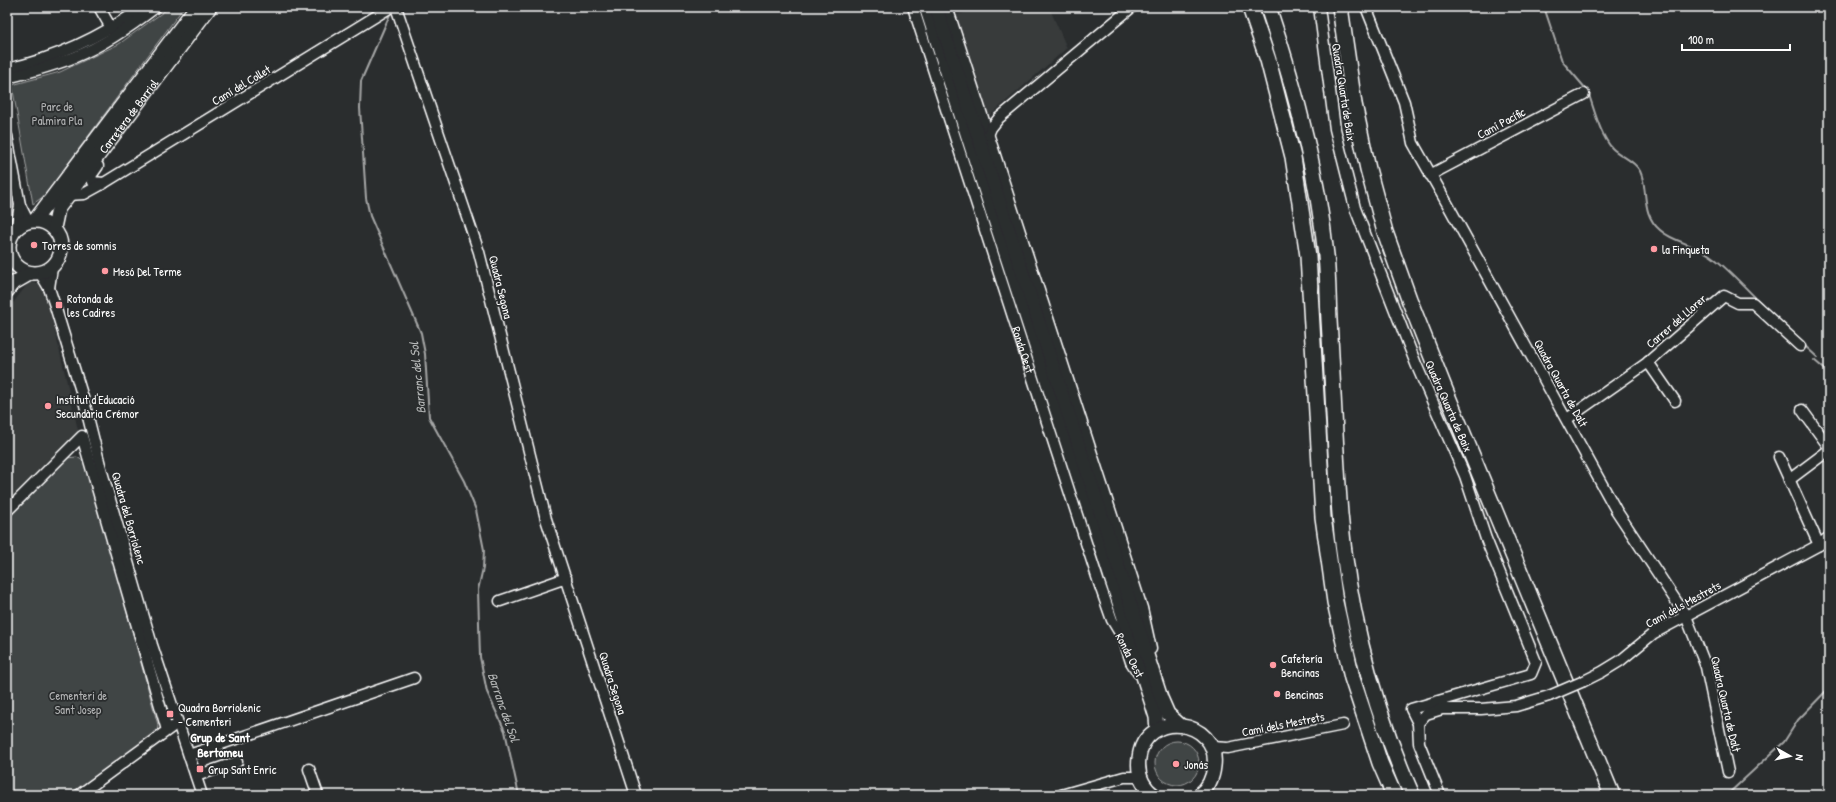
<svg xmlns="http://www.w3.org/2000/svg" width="1836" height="802" font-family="'Patrick Hand',sans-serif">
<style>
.built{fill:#373a3b}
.green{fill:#414445;stroke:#a0a2a2}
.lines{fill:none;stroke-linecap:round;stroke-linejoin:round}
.stream{stroke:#a6a7a7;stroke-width:2}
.minor-casing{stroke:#fff;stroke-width:13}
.major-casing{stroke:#fff;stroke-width:16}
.highway-casing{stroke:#fff;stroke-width:18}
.minor{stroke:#2a2d2e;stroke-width:10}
.major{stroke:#2a2d2e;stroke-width:13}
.highway{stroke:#2a2d2e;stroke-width:15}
.minor-bridge-casing{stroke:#fff;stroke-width:13;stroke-linecap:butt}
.minor-bridge{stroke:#2a2d2e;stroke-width:10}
.poi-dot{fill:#ff9aa2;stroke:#2a2d2e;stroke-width:1.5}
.labels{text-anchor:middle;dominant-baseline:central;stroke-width:3.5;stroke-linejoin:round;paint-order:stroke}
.street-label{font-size:12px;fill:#fff;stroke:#2a2d2e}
.park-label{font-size:12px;fill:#b3b4b5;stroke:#2a2d2e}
.poi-label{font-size:12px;fill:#fff;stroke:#2a2d2e;text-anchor:start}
.water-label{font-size:13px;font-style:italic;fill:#b4b6b6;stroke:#2a2d2e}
.neighbourhood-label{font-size:13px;font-weight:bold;fill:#fff;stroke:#2a2d2e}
</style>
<rect width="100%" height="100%" fill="#2a2d2e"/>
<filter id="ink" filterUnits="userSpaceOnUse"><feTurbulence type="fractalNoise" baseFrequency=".025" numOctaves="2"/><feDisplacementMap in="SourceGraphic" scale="8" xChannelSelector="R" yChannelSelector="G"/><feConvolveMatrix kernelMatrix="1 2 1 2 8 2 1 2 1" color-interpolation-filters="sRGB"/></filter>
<g filter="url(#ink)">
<g class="built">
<path d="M982,7H1049L1067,48L986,119L946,18Z"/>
<path d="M29,282L44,284L82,447L63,459L7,515V311Z"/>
</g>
<g class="green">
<path d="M170,7H184L44,196L33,204L12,85L60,72L119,44Z"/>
<path d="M77,457L86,463L158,725L157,732L72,795H7V517L66,458Z"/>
<circle cx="1177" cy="763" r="22"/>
</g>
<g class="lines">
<g class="stream">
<path d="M1544,7L1562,61L1586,89"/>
<path d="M391,12L361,81L360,108L366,198L370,216L421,333L425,354L429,417L464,481L476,510L484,550L483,568L478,590L480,657L487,692L505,731L519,795"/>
<path d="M1589,95C1595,112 1600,134 1612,148C1621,157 1634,160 1640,171C1649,190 1640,213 1660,230C1674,243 1696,244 1711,256C1728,268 1746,289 1762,304"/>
<path d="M1804,345L1817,357"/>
<path d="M1814,360L1829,373"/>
<path d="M1727,795L1784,742L1798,720L1829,688"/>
</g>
<g class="minor-casing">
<g id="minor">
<path d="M99,7L114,33"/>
<path d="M396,7L479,252L546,519L636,795"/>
<path id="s1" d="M913,7L1099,583L1112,620L1124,640L1131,662L1138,673"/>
<path d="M947,7L1142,608L1151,649"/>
<path d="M1319,7L1335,129L1355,208L1416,364L1465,476L1486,539L1536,662L1531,674L1411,709L1418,723"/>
<path d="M1366,7L1404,102L1413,143L1448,205L1616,510L1686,616L1706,667L1728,772"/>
<path d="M7,69C56,58 102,36 143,7"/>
<path d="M7,78C30,72 53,66 75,57C102,46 133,25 156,7"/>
<path d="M988,135L991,128L999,118L1132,7"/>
<path d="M7,136L20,205L28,221"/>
<path d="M98,166L91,176L93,182L104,183"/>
<path d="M1430,175L1584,94"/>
<path d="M68,195L84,194L104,183L391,7"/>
<path d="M16,228L20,205"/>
<path d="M40,273L49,288L55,306L84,401L100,465L152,645L202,795"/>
<path d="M49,288L52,268"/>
<path d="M1648,362L1675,401"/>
<path d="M1802,410L1829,447"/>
<path d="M1567,419L1647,363L1724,296L1738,303H1753L1800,346"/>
<path d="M1779,457L1819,545"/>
<path d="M1789,480L1829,450"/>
<path d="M7,511L82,436L167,730"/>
<path d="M500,601L566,578"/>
<path d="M1584,681L1602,672L1620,661L1654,633L1819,545L1829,537"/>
<path d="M1212,747L1228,748L1343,725"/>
<path d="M189,755L414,678"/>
<path d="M309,769L318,795"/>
<path d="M196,776L237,762"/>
<path d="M79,795L172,727"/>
<path d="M1061,795L1124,777H1140"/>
<path d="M1440,795L1419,743L1418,723L1426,714L1442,709H1481L1516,706L1549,696"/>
</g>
</g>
<g class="major-casing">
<g id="major">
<path d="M926,7L1151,701L1156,717L1157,730"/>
<path d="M936,7L1161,698L1168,714L1179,724"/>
<path d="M35,220L196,7"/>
<circle cx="35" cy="247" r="26"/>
<path id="s2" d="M54,228L58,209L210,7"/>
<path d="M7,291L12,284L31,273"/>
<path d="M1154,795C1142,786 1137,773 1139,758C1144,709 1220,718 1214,766C1213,777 1208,788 1199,795"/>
</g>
</g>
<g class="highway-casing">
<g id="highway">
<path d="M1250,7L1268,60L1293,157L1308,256L1323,517L1335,602L1352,678L1380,763L1394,795"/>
<path d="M1268,7C1295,87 1317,171 1326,255C1328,276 1328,298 1329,320C1333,384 1335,449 1340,514C1348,610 1373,707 1412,795"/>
<path d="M1340,7L1354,104L1368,169L1385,232L1409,299L1443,385L1612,795"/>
</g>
</g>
<use href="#minor" class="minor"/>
<use href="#major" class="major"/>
<use href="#highway" class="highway"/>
<g class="minor-bridge-casing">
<path id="minor-bridge" d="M1549,696L1584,681"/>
</g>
<use href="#minor-bridge" class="minor-bridge"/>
</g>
</g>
<g class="poi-dot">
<circle cx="34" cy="245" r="4"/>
<circle cx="1654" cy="249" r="4"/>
<circle cx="105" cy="271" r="4"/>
<rect x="55" y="301" width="8" height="8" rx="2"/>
<circle cx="48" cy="406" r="4"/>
<circle cx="1273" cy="665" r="4"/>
<circle cx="1277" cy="694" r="4"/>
<rect x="166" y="710" width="8" height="8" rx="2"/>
<circle cx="1176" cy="764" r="4"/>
<rect x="196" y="765" width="8" height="8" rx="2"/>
</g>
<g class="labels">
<g class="street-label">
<text transform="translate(241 85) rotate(-31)">Camí del Collet</text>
<text transform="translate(1344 92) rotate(81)">Quadra Quarta de Baix</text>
<text stroke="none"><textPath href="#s2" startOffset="136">Carretera de Borriol</textPath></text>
<text transform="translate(1501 123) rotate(-28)">Camí Pacífic</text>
<text transform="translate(501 287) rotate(76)">Quadra Segona</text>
<text transform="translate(1676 321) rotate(-41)">Carrer del Llorer</text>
<text stroke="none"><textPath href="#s1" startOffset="360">Ronda Oest</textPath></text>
<text transform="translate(1561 383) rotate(61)">Quadra Quarta de Dalt</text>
<text transform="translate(1449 406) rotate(66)">Quadra Quarta de Baix</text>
<text transform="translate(129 518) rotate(74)">Quadra del Borriolenc</text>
<text transform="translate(1683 604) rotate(-29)">Camí dels Mestrets</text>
<text transform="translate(1130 655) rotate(63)">Ronda Oest</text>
<text transform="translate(613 683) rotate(72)">Quadra Segona</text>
<text transform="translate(1726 704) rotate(77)">Quadra Quarta de Dalt</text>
<text transform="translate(1283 724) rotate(-11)">Camí dels Mestrets</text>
</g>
<g class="park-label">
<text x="57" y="106">Parc de<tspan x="57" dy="14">Palmira Pla</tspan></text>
<text x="78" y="695">Cementeri de<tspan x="78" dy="14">Sant Josep</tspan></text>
</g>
<g class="poi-label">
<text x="42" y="245">Torres de somnis</text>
<text x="1662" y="249">la Finqueta</text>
<text x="113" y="271">Mesó Del Terme</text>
<text x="67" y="298">Rotonda de<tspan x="67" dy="14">les Cadires</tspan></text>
<text x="56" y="399">Institut d'Educació<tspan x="56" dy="14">Secundària Crémor</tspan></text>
<text x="1281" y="658">Cafetería<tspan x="1281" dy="14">Bencinas</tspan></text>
<text x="1285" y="694">Bencinas</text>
<text x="178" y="707">Quadra Borriolenic<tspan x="178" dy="14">- Cementeri</tspan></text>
<text x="1184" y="764">Jonás</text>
<text x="208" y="769">Grup Sant Enric</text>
</g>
<g class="water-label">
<text transform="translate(417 378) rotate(-96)">Barranc del Sol</text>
<text transform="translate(504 707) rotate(71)">Barranc del Sol</text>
</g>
<g class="neighbourhood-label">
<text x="220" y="737">Grup de Sant<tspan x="220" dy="15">Bertomeu</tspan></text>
</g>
</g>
<rect width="1836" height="802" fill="none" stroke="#2a2d2e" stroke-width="24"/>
<rect x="12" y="12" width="1812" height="778" fill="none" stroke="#fff" stroke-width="1.5" filter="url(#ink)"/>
<g transform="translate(1790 756) rotate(98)" stroke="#2a2d2e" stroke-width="3" paint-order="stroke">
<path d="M0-3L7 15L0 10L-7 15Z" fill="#ffffff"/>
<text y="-6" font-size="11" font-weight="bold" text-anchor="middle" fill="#ffffff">N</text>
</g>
<path d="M1682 44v6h108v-6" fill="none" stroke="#ffffff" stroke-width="2"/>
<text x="1688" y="44" font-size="12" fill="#ffffff" stroke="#2a2d2e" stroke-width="3" paint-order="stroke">100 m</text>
</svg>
